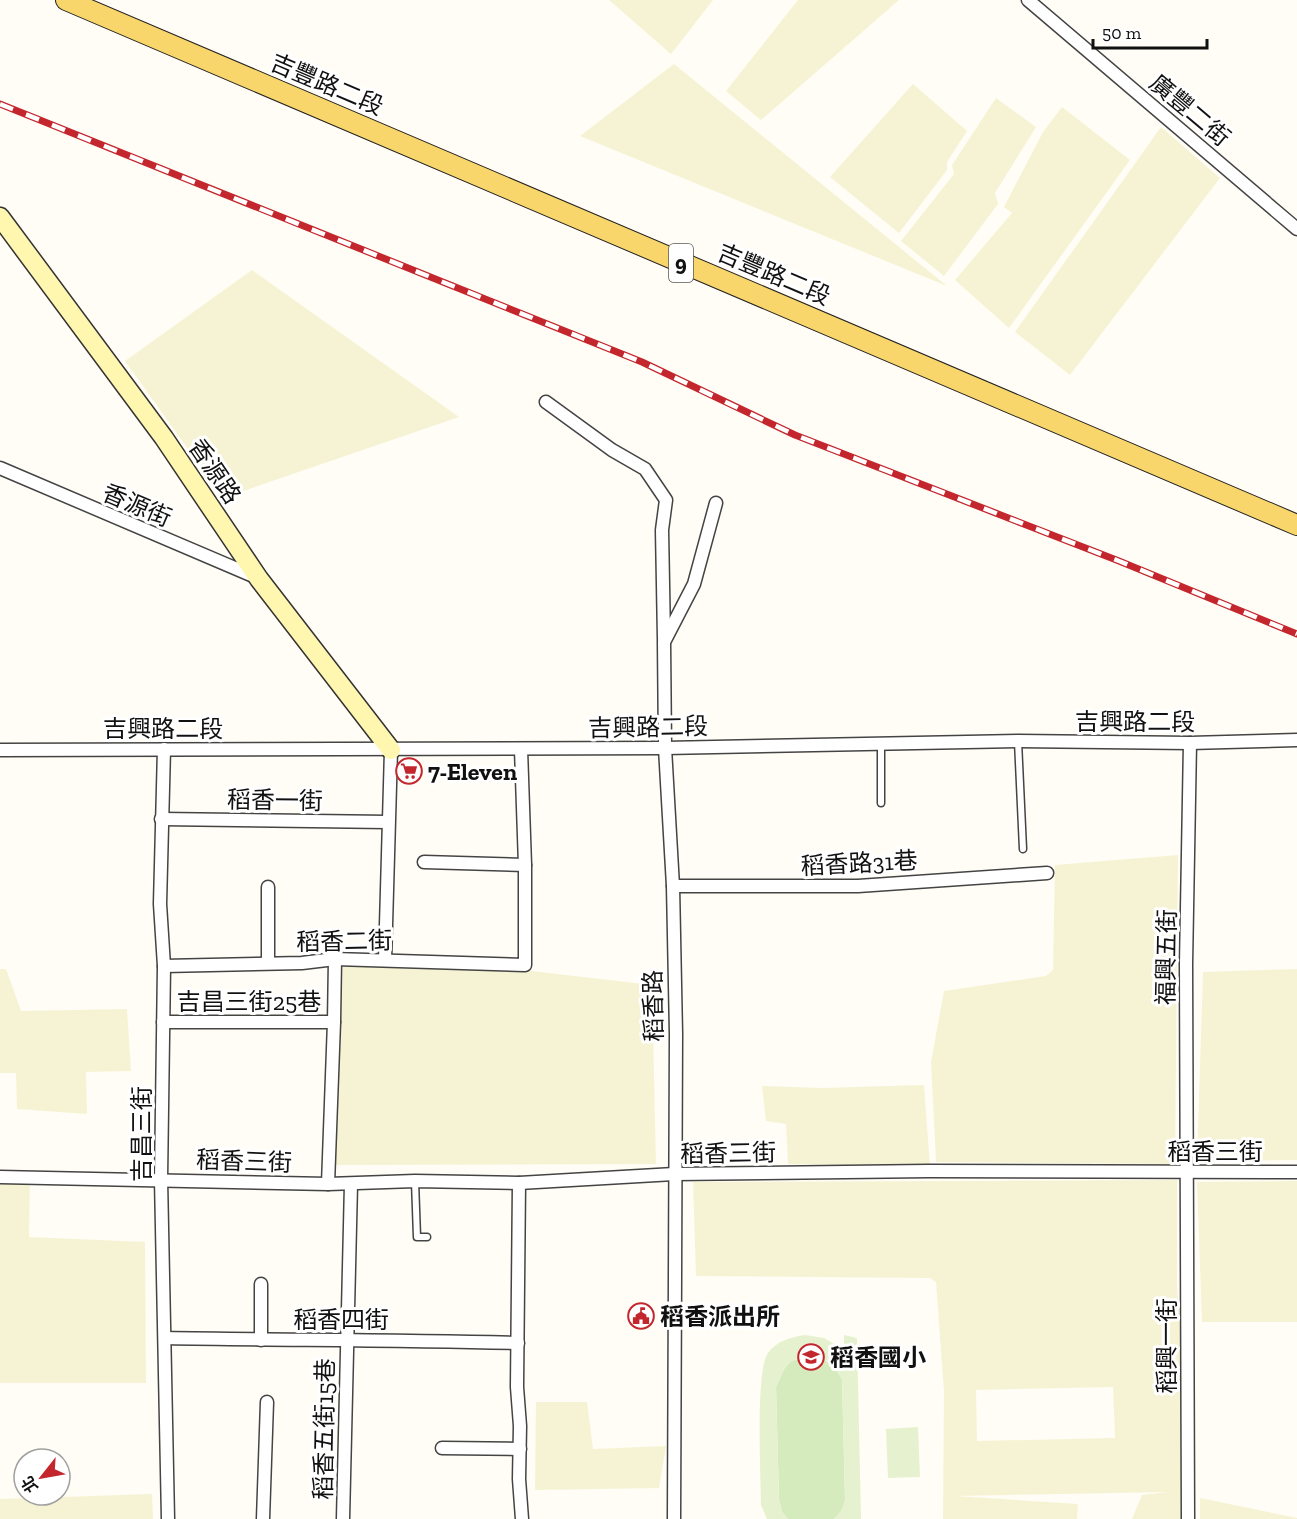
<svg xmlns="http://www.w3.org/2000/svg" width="1297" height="1519" font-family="'Zilla Slab','Noto Sans TC',serif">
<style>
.farmland{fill:#f6f3d4;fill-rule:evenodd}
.green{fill:#d5ebbd}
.pitch{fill:#e6f2cf}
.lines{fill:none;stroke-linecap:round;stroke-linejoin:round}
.lane-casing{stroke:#444;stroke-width:9}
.street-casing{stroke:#444;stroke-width:15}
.secondary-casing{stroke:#333;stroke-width:21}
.primary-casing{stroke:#222;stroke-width:22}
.lane{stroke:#fff;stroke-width:6}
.street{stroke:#fff;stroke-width:12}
.secondary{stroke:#fff6b0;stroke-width:18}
.primary{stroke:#f9d66b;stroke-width:20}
.rail-casing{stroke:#c4262e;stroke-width:7}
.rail{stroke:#fff;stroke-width:4.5;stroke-dasharray:14;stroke-linecap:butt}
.labels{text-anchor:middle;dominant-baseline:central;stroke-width:6;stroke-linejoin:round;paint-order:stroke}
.shield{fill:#fff;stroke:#585858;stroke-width:1.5}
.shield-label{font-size:22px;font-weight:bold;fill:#111}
.street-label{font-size:24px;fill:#111;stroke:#fff}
.poi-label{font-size:24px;font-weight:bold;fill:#111;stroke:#fff;text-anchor:start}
</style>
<rect width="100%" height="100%" fill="#fffdf5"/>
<g class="farmland">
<path d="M609,0H713L671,54Z"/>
<path d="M798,0H899L761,120L726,91Z"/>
<path d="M674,64L947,286L580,136Z"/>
<path d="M913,84L967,131L947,162V170L899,233L830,177Z"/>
<path d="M996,98L1036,127L995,193L998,204L944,276L901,241L954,174L952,165Z"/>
<path d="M1062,107L1130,160L1009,328L955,280L1012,213L1004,207L1043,132Z"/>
<path d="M1161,127L1220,178L1070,375L1015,332Z"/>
<path d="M252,270L459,417L223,498L125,361Z"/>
<path d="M1178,855L1175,1164L936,1162L931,1062L944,991L1046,976L1053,970L1055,865Z"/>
<path d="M335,966L506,968L652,985L656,1164L331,1165Z"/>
<path d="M0,969H6L21,1011L127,1009L131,1071L86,1072L87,1114L17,1109L16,1073H0Z"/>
<path d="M1297,969V1160L1197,1161L1203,972Z"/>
<path d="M924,1085L930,1167L788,1164L786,1124L766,1121L762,1086L823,1088Z"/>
<path d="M30,1176L29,1237L145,1242L146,1383H0V1177Z"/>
<path d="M1177,1180V1285L1184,1385L1185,1519H1132L1142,1495L1168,1492L955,1496L1078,1504L1077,1519H943L944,1391L936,1282L930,1278L696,1276L693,1182ZM1113,1387L1115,1438L977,1441L976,1390Z"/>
<path d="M1297,1181V1322H1202L1197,1182Z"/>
<path d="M536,1402H587L593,1449L666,1446L659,1488L535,1490Z"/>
<path d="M152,1494L153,1519H0V1499Z"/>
<path d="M1200,1498L1297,1518V1519H1200Z"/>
</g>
<path class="green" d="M811,1356C827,1358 834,1365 842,1379L845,1500L842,1510L834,1519H788L782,1512L779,1499L776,1387L784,1369L791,1361Z"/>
<g class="pitch">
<path d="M805,1335L824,1338L844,1350V1335L857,1338L861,1519H834L842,1510L845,1500L842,1379L834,1365L821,1357L811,1356L791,1361L784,1369L776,1387L779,1499L782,1512L788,1519H767L761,1505C761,1477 755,1371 768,1353C776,1341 792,1337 805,1335Z"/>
<path d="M918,1427L920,1477L888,1478L886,1429Z"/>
</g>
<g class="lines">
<g class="lane-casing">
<g id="lane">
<path d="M1018,741L1023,849"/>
<path d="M881,744V803"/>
<path d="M415,1181L417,1237H427"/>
</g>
</g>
<g class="street-casing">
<g id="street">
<path d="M1028,0L1297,229"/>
<path d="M546,402L612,450L645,469L666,500L662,530L664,639"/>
<path d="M0,468L258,578"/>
<path d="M164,749L160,904L164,966L161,1179L168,1519"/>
<path d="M0,750L665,748L1018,741L1190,743L1297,740"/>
<path d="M161,819L388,822"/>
<path d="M424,862L525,865"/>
<path d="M673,886H858L1047,873"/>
<path d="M385,960L391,750"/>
<path d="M268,963V887"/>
<path d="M164,966L302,963L335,959L525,965V865L521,749"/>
<path d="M163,1022H334"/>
<path d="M0,1177L328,1184L415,1181L519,1183L674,1174L929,1171L1297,1172"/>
<path d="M519,1183L517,1387L520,1426L519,1479L522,1519"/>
<path d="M328,1184L334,1022L335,959"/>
<path d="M165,1338C282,1340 400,1340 518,1343"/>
<path d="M261,1340V1284"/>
<path d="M442,1448L520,1449"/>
<path d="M263,1519L267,1402"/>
<path d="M343,1519L351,1184"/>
<path d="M674,1519L676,1034L673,886L665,748L664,642L694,584L716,503"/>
<path d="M1188,1519L1186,964L1190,743"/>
</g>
</g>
<g class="secondary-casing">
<path id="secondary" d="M0,217L164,438L259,579L391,750"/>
</g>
<g class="primary-casing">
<path id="primary" d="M66,0L1297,525"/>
</g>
<use href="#lane" class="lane"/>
<use href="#street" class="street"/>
<use href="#secondary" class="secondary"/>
<use href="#primary" class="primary"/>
<g class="rail-casing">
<path id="rail" d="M0,104L642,362L795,435L1119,561L1297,634"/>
</g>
<use href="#rail" class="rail"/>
</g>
<defs>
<g id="supermarket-ring" transform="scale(1.35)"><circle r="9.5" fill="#fff" stroke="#c4262e" stroke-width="1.5"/><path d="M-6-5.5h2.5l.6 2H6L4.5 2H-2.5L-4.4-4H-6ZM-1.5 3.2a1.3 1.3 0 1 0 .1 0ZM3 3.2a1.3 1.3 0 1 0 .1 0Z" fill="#c4262e"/></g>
<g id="civic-ring" transform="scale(1.35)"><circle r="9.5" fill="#fff" stroke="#c4262e" stroke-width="1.5"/><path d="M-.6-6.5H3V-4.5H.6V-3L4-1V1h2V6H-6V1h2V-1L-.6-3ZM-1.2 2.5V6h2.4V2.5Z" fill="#c4262e"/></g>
<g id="school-ring" transform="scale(1.35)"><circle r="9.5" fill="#fff" stroke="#c4262e" stroke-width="1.5"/><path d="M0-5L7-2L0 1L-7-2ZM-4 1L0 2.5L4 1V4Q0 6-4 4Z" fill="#c4262e"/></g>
</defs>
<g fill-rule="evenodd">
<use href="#supermarket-ring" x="409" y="771"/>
<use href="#civic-ring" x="641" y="1316"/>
<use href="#school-ring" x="811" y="1357"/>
</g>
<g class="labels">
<rect class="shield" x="669" y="244" width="24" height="38" rx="4.5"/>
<g class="shield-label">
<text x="681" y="263">9</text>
</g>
<g class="street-label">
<text transform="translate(327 84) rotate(23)">吉豐路二段</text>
<text transform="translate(1190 110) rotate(40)">廣豐二街</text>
<text transform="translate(774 274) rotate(23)">吉豐路二段</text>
<text transform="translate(215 471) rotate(56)">香源路</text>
<text transform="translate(137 505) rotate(23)">香源街</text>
<text x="1135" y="721">吉興路二段</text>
<text transform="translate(648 727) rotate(-1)">吉興路二段</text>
<text x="163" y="728">吉興路二段</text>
<text transform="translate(275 800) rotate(1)">稻香一街</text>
<text transform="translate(859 863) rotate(-3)">稻香路31巷</text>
<text transform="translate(344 941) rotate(-1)">稻香二街</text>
<text transform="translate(1166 957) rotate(-89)">福興五街</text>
<text x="249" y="1001">吉昌三街25巷</text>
<text transform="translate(653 1006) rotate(-91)">稻香路</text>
<text transform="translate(141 1134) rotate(-90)">吉昌三街</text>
<text x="1215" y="1151">稻香三街</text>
<text transform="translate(728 1153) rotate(-1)">稻香三街</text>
<text transform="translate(244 1161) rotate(2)">稻香三街</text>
<text x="341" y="1319">稻香四街</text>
<text transform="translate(1166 1346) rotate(-90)">稻興一街</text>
<text transform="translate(324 1429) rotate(-89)">稻香五街15巷</text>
</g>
<g class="poi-label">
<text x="428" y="771">7-Eleven</text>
<text x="660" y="1316">稻香派出所</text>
<text x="830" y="1357">稻香國小</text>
</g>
</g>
<g transform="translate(42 1477) rotate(239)"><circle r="28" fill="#ffffff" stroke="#a0a0a0" stroke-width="1.5"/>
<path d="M0-4.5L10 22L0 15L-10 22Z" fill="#c4262e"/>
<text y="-9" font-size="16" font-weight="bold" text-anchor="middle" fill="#111111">北</text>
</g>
<path d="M1093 39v9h114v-9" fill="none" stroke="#111111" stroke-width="3"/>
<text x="1102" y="39" font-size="18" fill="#111111" stroke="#ffffff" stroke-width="4.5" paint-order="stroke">50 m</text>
</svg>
